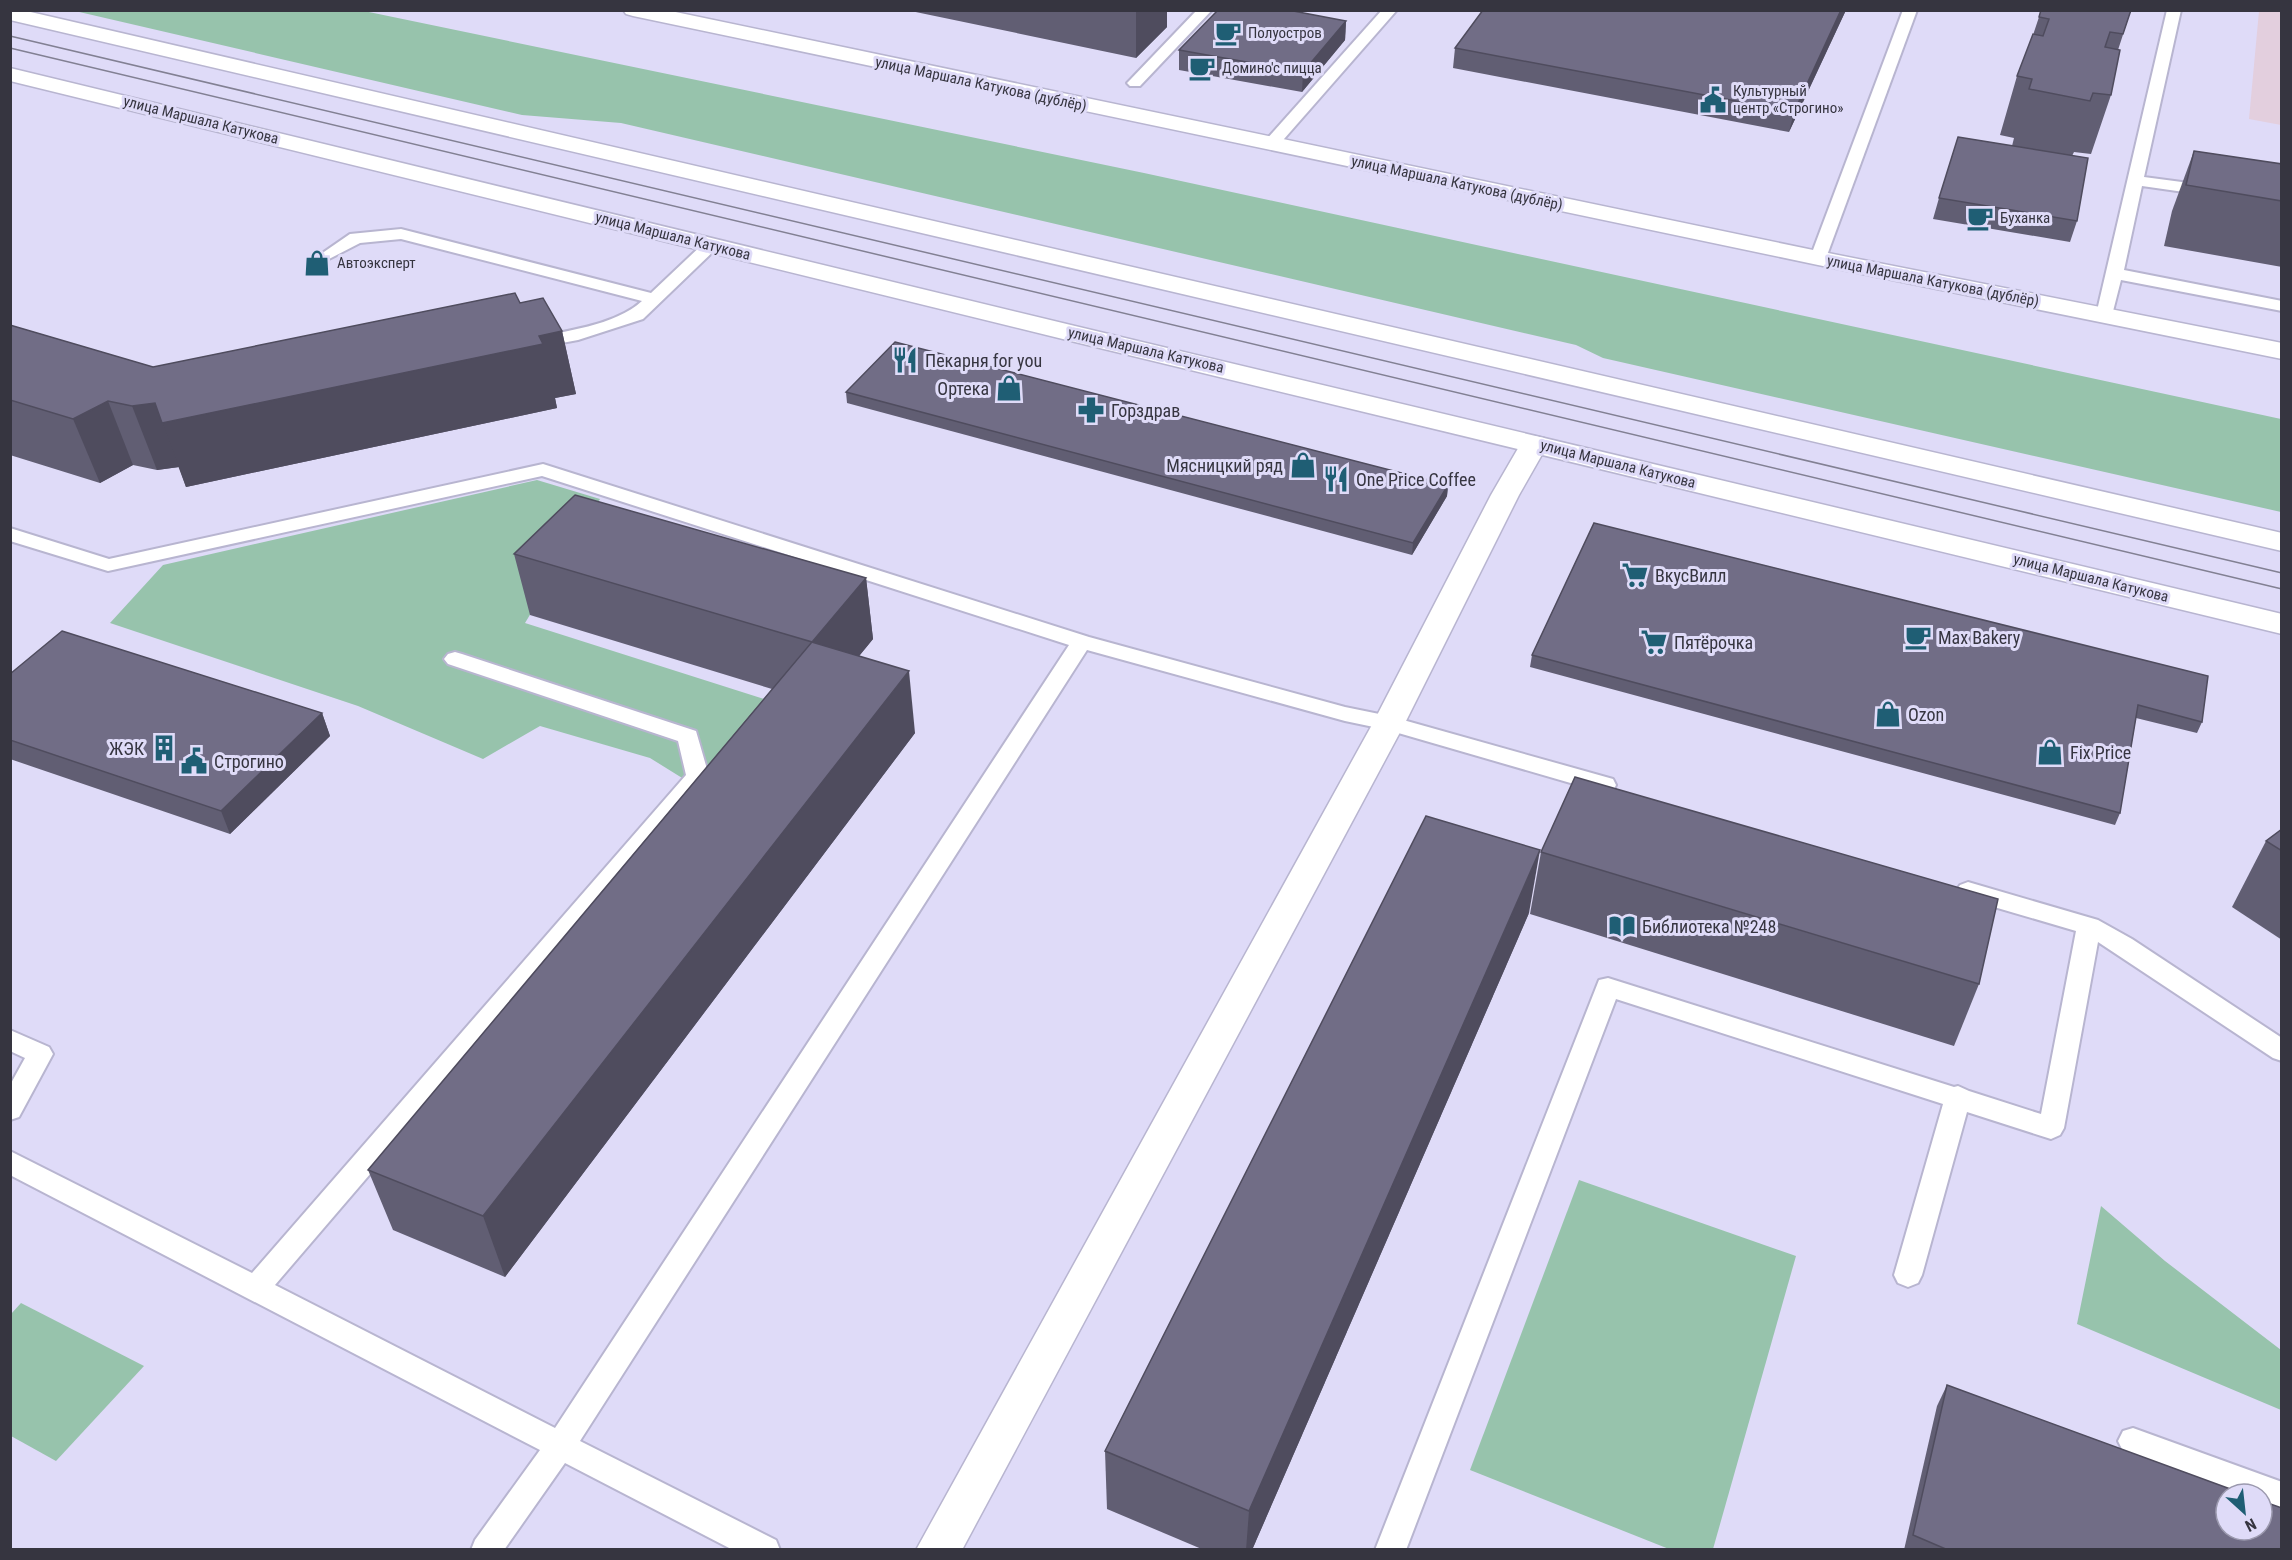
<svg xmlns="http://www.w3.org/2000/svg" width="2292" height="1560" font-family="'Roboto Condensed',sans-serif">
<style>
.education{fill:#e3cfde}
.green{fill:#97c3ac}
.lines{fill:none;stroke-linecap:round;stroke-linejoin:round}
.lane-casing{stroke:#b8b5d0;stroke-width:4}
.street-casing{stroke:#b8b5d0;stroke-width:3}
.secondary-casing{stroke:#b8b5d0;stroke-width:3}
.lane{fill:#fff;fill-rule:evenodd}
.street{fill:#fff;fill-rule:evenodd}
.secondary{fill:#fff;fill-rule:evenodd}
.tram{stroke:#828093;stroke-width:1.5}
.wall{fill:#615e73}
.shaded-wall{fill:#4f4c5e}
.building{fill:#716d86;stroke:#4f4c5e;stroke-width:1.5}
.labels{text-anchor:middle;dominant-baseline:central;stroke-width:6;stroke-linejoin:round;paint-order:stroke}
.far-poi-label{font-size:15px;fill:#363540;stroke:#dfdbf8;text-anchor:start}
.far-street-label{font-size:15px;fill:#363540;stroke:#dfdbf8}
.poi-label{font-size:18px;fill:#363540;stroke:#dfdbf8;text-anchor:start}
</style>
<rect width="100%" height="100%" fill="#dfdbf8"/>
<path class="education" d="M2259,11H2281V125L2249,119Z"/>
<g class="green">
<path d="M75,11H364L1144,173L2281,419V512L1603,358L1576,345L621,123L522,115Z"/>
<path d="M537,480L600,499L525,623L799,710L724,804L650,758L540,726L483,759L358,706L110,623L163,565Z"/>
<path d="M1579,1180L1796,1256L1713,1549H1669L1470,1470Z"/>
<path d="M2101,1206L2165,1261L2281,1350V1410L2077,1324Z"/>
<path d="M21,1303L144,1366L56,1461L11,1436V1314Z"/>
</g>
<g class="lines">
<g class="lane-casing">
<g id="lane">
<path d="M1197,10H1212L1140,86H1130L1127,83L1130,80Z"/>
<path d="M1382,10H1397L1277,147H1265L1263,144L1265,141Z"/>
<path d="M1903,10H1917L1826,258L1824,262H1812L1810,258Z"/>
<path d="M2167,10H2181L2144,177L2212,186L2220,191L2212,196L2142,186L2124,270L2282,301V311L2121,280L2111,319H2099L2096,315Z"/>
<path d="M401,229L651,293L706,241H718L720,245L643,319L578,340L535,348L529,347L526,343L529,339C563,331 615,326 642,301L401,239L360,243L329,259L321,254L350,234Z"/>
<path d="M543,464L1089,637L1345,707L1389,716L1613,779L1616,785L1613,791L1605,793L1388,730L1345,721L1087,650L580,1441L776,1540L780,1550H733L565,1463L504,1550H471L475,1540L540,1450L10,1175V1151L252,1273L686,775L678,741L448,664L444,659L448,654L455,652L462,654L696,731L709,776L706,782L275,1285L555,1428L1069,645L542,476L108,571L10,541V528L109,559Z"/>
<path d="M1968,882L2098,920L2132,939L2282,1038V1061L2273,1058L2098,942L2064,1128L2060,1135L2051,1139L1967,1112L1922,1275L1918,1283L1908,1287L1898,1283L1894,1275L1943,1104L1616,999L1406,1550H1375L1599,980L1608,978L1954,1087L1958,1086L1969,1091L2041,1114L2076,931L1960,897L1956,891L1960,885Z"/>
<path d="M10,1030L49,1047L53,1054L19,1117L10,1120V1085L25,1058L10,1051Z"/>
<path d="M2133,1428L2282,1482V1510L2262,1503V1494H2239L2123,1451L2118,1441L2123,1431Z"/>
</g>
</g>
<g class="street-casing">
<g id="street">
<path d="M623,10H666L1818,251L2282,343V359L1818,265L633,16L626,14Z"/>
<path d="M1534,436L1544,438L1548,444L1519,495L1405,723L962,1550H916L1373,723L1491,495L1524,438Z"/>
</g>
</g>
<g class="secondary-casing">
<g id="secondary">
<path d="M10,10H22L2282,533V551L10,20Z"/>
<path d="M10,68L1075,326L2282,614V634L1075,342L10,81Z"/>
</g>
</g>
<use href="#lane" class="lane"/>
<use href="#street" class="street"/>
<use href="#secondary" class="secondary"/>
<g class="tram">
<path d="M10,36L2282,573"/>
<path d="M10,48L2282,589"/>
</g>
</g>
<g class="wall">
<path d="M906,10H1167V27L1136,58Z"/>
<path d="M1483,10H1846L1789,132L1453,68L1455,48Z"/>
<path d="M2131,10L2118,50L2111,95L2091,154L2074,152L2072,156L2077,221L2070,242L1933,219L1939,198L2012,146L2014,138L2000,135L2017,76L2033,35L2039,17Z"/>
<path d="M1346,21L1345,40L1302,92L1179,70V50Z"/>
<path d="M2194,151L2282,164V267L2164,246L2172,211Z"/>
<path d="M520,303L562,331L576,394L555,398L557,408L186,487L179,467L157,470L133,465L100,483L10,455V325L153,367Z"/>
<path d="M846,392L1448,485L1447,496L1412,555L847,403Z"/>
<path d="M1594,523L2202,722L2197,733L2136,718L2120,813L2115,825L1530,667L1532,655Z"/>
<path d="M514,554L866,578L873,639L859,656L915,733L505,1277L393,1230L368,1170L772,689L530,615Z"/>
<path d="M10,674L322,713L330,736L230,834L10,759Z"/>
<path d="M2282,829V940L2232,907L2266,841Z"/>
<path d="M1541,852L1979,984L1954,1046L1530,914Z"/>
<path d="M1529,913L1252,1550H1204L1107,1509L1105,1451Z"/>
<path d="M1947,1385L2282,1550H1904L1937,1406Z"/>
</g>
<g class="shaded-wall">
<path d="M1136,10H1167V27L1136,58Z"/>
<path d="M1841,10H1846L1789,132L1794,112Z"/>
<path d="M1346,21L1345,40L1302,92L1303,72Z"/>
<path d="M562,331L576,394L555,398L557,408L186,487L162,423Z"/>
<path d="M108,401L133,465L100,483L73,419Z"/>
<path d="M155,403L179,467L157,470L132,406Z"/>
<path d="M1448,485L1447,496L1412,555L1413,543Z"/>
<path d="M866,578L873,639L820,704L812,642Z"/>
<path d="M909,671L915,733L505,1277L483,1216Z"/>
<path d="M322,713L330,736L230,834L221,811Z"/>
<path d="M1540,850L1529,913L1252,1550H1246L1249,1511Z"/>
</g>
<g class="building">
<path d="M1218,10H1288L1346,21L1303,72L1179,50Z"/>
<path d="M1483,10H1841L1794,112L1455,48Z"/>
<path d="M2041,10H2131L2123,34L2110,32L2105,47L2120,50L2111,95L2093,93L2090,101L2029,89L2032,79L2017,76L2033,34L2043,36L2049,19L2039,17Z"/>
<path d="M1958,137L2088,158L2077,221L1939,198Z"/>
<path d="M2194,151L2282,164V201L2186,185Z"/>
<path d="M515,293L520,303L543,298L562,331L539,336L543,344L162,423L155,403L132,406L108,401L73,419L10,400V325L153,367Z"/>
<path d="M895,342L1448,485L1413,543L846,392Z"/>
<path d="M575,495L866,578L812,642L909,671L483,1216L368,1170L812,642L514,554Z"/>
<path d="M1594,523L2208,676L2202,722L2138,705L2120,813L1532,655Z"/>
<path d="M62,631L322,713L221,811L10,740V674Z"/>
<path d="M1575,777L1998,899L1979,984L1541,852Z"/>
<path d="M1426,816L1540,850L1249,1511L1105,1451Z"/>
<path d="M2282,829V851L2266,841Z"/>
<path d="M1947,1385L2244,1494H2226V1530H2262V1501L2282,1508V1550H1948L1913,1535Z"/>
</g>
<defs>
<g id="cafe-bare" transform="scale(2.07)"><path d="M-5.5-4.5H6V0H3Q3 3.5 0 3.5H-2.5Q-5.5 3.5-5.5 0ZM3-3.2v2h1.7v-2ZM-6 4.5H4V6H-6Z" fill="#1f5e74" stroke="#dfdbf8" stroke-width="2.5" paint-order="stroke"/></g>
<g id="civic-bare" transform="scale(2.07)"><path d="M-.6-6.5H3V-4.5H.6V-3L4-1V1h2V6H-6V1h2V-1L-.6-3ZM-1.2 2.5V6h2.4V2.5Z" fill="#1f5e74" stroke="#dfdbf8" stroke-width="2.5" paint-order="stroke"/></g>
<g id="shop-bare" transform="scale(2.07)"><path d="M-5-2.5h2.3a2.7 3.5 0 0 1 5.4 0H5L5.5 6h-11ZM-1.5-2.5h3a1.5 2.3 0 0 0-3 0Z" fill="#1f5e74" stroke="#dfdbf8" stroke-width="2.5" paint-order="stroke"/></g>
<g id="restaurant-bare" transform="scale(2.07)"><path d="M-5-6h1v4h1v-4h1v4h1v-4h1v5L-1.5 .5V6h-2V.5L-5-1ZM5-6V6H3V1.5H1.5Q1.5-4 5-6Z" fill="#1f5e74" stroke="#dfdbf8" stroke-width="2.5" paint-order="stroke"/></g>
<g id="pharmacy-bare" transform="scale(2.07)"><path d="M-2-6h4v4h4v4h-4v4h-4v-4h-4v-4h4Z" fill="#1f5e74" stroke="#dfdbf8" stroke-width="2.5" paint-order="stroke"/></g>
<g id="supermarket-bare" transform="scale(2.07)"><path d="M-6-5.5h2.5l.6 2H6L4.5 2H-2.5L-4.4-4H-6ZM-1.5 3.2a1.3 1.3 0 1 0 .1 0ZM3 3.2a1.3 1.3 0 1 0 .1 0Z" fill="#1f5e74" stroke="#dfdbf8" stroke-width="2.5" paint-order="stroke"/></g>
<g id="building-bare" transform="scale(2.07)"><path d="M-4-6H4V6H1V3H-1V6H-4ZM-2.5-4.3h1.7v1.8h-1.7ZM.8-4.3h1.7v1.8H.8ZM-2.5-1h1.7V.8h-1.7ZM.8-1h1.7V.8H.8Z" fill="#1f5e74" stroke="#dfdbf8" stroke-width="2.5" paint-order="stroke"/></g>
<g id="library-bare" transform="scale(2.07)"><path d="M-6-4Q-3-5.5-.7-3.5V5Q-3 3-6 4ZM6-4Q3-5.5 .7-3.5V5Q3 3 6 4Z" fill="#1f5e74" stroke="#dfdbf8" stroke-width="2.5" paint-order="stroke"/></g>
</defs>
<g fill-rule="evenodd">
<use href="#cafe-bare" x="1228" y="33"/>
<use href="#cafe-bare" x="1202" y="68"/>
<use href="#civic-bare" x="1713" y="100"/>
<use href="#cafe-bare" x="1980" y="218"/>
<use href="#shop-bare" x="317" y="263"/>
<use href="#restaurant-bare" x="905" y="360"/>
<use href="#shop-bare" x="1009" y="388"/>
<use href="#pharmacy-bare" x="1091" y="410"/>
<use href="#shop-bare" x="1303" y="465"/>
<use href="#restaurant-bare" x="1336" y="479"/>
<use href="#supermarket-bare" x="1635" y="575"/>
<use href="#cafe-bare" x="1918" y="637"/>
<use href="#supermarket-bare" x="1654" y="642"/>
<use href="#shop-bare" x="1888" y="714"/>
<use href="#building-bare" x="164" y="748"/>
<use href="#shop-bare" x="2050" y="752"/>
<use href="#civic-bare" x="194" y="761"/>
<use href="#library-bare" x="1622" y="926"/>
</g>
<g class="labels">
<g class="far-poi-label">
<text x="1248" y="33">Полуостров</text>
<text x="1222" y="68">Домино'с пицца</text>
<text x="1733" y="91">Культурный<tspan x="1733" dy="17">центр «Строгино»</tspan></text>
<text x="2000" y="218">Буханка</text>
<text x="337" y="263">Автоэксперт</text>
</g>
<g class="far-street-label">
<text transform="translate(981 84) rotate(12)">улица Маршала Катукова (дублёр)</text>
<text transform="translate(201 120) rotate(14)">улица Маршала Катукова</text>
<text transform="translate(1457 183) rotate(12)">улица Маршала Катукова (дублёр)</text>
<text transform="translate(673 236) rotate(14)">улица Маршала Катукова</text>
<text transform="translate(1933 281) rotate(11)">улица Маршала Катукова (дублёр)</text>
<text transform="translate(1146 350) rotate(13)">улица Маршала Катукова</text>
<text transform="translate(1618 464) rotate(14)">улица Маршала Катукова</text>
<text transform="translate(2091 578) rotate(14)">улица Маршала Катукова</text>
</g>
<g class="poi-label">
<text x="925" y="360">Пекарня for you</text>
<text x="989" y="388" text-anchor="end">Ортека</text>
<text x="1111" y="410">Горздрав</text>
<text x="1283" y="465" text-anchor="end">Мясницкий ряд</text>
<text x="1356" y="479">One Price Coffee</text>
<text x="1655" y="575">ВкусВилл</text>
<text x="1938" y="637">Max Bakery</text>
<text x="1674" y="642">Пятёрочка</text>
<text x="1908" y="714">Ozon</text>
<text x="144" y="748" text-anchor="end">ЖЭК</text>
<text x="2070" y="752">Fix Price</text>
<text x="214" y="761">Строгино</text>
<text x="1642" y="926">Библиотека №248</text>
</g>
</g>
<rect width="2292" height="1560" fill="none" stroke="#363540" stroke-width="24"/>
<g transform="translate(2244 1512) rotate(153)"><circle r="28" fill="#dfdbf8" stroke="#9b99ae" stroke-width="1.5"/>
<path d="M0-4.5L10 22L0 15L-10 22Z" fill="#1f5e74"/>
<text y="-9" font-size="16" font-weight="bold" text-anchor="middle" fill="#363540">N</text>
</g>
</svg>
